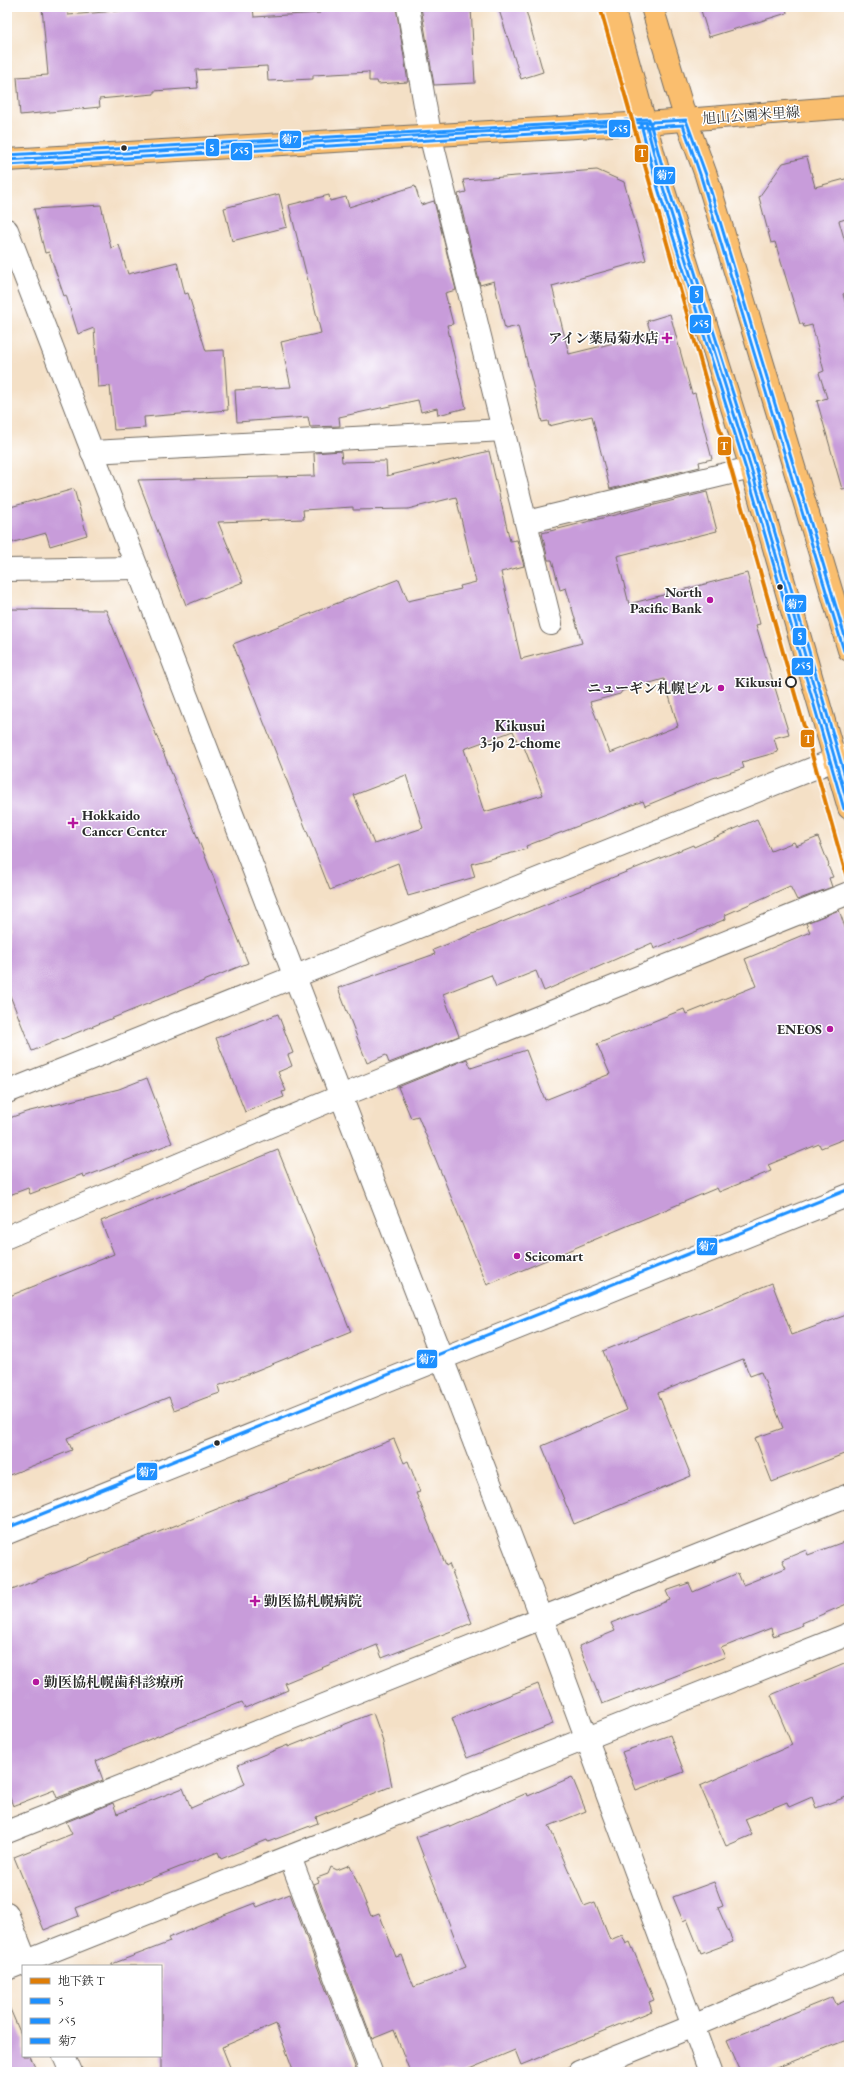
<svg xmlns="http://www.w3.org/2000/svg" width="856" height="2079" font-family="'EB Garamond','Noto Serif JP',serif">
<style>
.building{fill:#c89cda;fill-rule:evenodd}
.lines{fill:none;stroke-linecap:round;stroke-linejoin:round}
.minor-casing{stroke:#716a61;stroke-width:24}
.major-casing{stroke:#716a61;stroke-width:24}
.minor{stroke:#fff;stroke-width:22}
.major{stroke:#fabe6e;stroke-width:22}
.bus-1-casing{stroke:#fff;stroke-width:6}
.bus-2-casing{stroke:#fff;stroke-width:6}
.bus-3-casing{stroke:#fff;stroke-width:6}
.bus-1{stroke:#1e90ff;stroke-width:3}
.bus-2{stroke:#1e90ff;stroke-width:3}
.bus-3{stroke:#1e90ff;stroke-width:3}
.metro-1-casing{stroke:#fff;stroke-width:7}
.metro-1{stroke:#df7d06;stroke-width:4}
.bus-dot{fill:#2b2b2b;stroke:#fff;stroke-width:1.5}
.poi-dot{fill:#b5179e;stroke:#fff;stroke-width:1.5}
.stop-dot{fill:#fff;stroke:#2b2b2b;stroke-width:2}
.labels{text-anchor:middle;dominant-baseline:central;stroke-width:3;stroke-linejoin:round;paint-order:stroke}
.street-label{font-size:14px;fill:#2b2b2b;stroke:#fff}
.poi-label{font-size:14px;font-weight:bold;fill:#2b2b2b;stroke:#fff;text-anchor:end}
.stop-label{font-size:14px;font-weight:bold;fill:#2b2b2b;stroke:#fff;text-anchor:end}
.neighbourhood-label{font-size:15px;font-weight:bold;fill:#2b2b2b;stroke:#fff}
.line-badge{stroke:#fff;stroke-width:1.5}
.badge-label{font-size:11px;text-anchor:middle;font-weight:bold;fill:#fff}
</style>
<rect width="100%" height="100%" fill="#fff"/>
<filter id="ink" filterUnits="userSpaceOnUse"><feTurbulence type="fractalNoise" baseFrequency=".025" numOctaves="2"/><feDisplacementMap in="SourceGraphic" scale="8" xChannelSelector="R" yChannelSelector="G"/><feConvolveMatrix kernelMatrix="1 2 1 2 8 2 1 2 1" color-interpolation-filters="sRGB"/></filter>
<filter id="wash" filterUnits="userSpaceOnUse"><feTurbulence type="fractalNoise" baseFrequency=".012" numOctaves="4" result="noise"/><feDisplacementMap in="SourceGraphic" scale="16" xChannelSelector="R" yChannelSelector="G"/><feGaussianBlur stdDeviation="0.9" result="paint"/><feColorMatrix in="noise" values="0 0 0 0 0 0 0 0 0 0 0 0 0 0 0 0 0 1.4 0 .05"/><feComposite in="paint" operator="in"/></filter>
<g filter="url(#wash)">
<rect width="100%" height="100%" fill="#f4e0c6"/>
<g id="blocks">
<g class="building">
<path d="M42,7H67L68,15L166,7H253L254,17L320,13L318,7H396L408,82L378,84L377,81H369V72L313,75V79L268,81L267,66L196,70L198,88L154,91V94L99,99L100,107L20,115L17,77L48,75Z"/>
<path d="M421,7H471L475,83L434,85Z"/>
<path d="M498,7H525L543,72L521,79Z"/>
<path d="M700,7H786L787,13L709,37Z"/>
<path d="M807,157L815,187L849,178V218L839,221L849,255V292L843,294L849,316V488L842,489L817,401L827,398L819,373L824,371L812,325L804,327L803,324H800L775,242L771,243L759,197L783,163Z"/>
<path d="M597,170L624,182L646,260L552,286L569,354L651,334L647,321L670,314L692,394L695,393L712,459L699,462L700,467L610,489L592,416L549,426L548,421L542,422L518,326L505,329L494,281L480,285L458,194L466,192L463,180Z"/>
<path d="M415,186L421,205L434,201L456,290L445,293L453,324L447,325L466,408L438,415L437,408L421,412L418,400L339,417L340,426L310,427L308,417L237,422L235,390L291,387L281,342L321,333L289,205L329,195L330,201L346,197L349,207Z"/>
<path d="M279,194L287,227L232,241L224,208Z"/>
<path d="M101,205L111,248L119,245L128,274L177,262L185,294L188,293L206,351L224,350L228,410L144,417L145,428L114,430L110,386L98,387L94,328L78,334L66,295L64,296L49,252L45,253L34,209Z"/>
<path d="M341,451L342,462L386,461L387,476L489,451L510,541L517,540L524,566L501,572L521,659L582,643L566,588L560,590L552,560H548L542,533L707,492L717,531L617,556L629,604L747,573L760,624L756,625L789,734L774,738L778,752L742,762L744,768L713,778L645,806L643,801L526,846L527,849L471,864L475,877L408,896L398,863L330,890L233,644L399,579L408,601L461,589L460,586L476,582L456,497L408,509L353,510V507L303,510L304,519L218,522L243,582L186,605L138,480L315,476L314,453ZM664,679L678,726L610,753L590,702L620,694L622,691ZM513,731L518,743L522,742L543,795L484,812L464,749ZM406,775L423,828L374,844L354,795Z"/>
<path d="M74,489L87,535L50,546L46,533L7,544V508Z"/>
<path d="M7,609L106,610L248,963L32,1051L7,988Z"/>
<path d="M757,819L771,851L794,842L796,846L818,837L829,865L828,866L833,877L829,878L832,887L797,900L790,886L725,915L726,919L654,949L652,943L544,991L536,971L496,987L491,975L443,994L459,1036L389,1063L386,1055L367,1063L338,988L435,954L433,950L693,845L694,847Z"/>
<path d="M839,910L849,939V1137L821,1148L819,1144L768,1165L771,1171L719,1192L717,1188L487,1285L418,1116L411,1118L398,1087L467,1059L471,1068L526,1050L545,1100L610,1074L597,1044L684,1009L686,1014L756,986L745,959L810,932L806,923Z"/>
<path d="M278,1014L293,1053L288,1055L292,1066L278,1072L286,1091L282,1092L284,1097L245,1112L216,1038Z"/>
<path d="M147,1078L172,1143L84,1177L83,1174L30,1194L28,1188L7,1196V1119L26,1112L119,1089Z"/>
<path d="M278,1150L351,1332L218,1386L220,1393L205,1398L174,1410L169,1397L67,1438L72,1450L7,1476V1297L114,1254L101,1221Z"/>
<path d="M772,1283L792,1335L849,1314V1452L772,1482L755,1438L783,1428L761,1372L750,1376L743,1359L658,1393L691,1476L574,1524L542,1446L627,1410L603,1351Z"/>
<path d="M394,1439L404,1463L408,1461L420,1492L416,1493L446,1566L449,1564L472,1623L382,1658L377,1645L285,1683L288,1690L245,1708L242,1702L96,1761L103,1780L57,1798L54,1790L13,1806L7,1790V1592Z"/>
<path d="M849,1540V1603L802,1623L803,1625L773,1636L771,1628L721,1648L725,1657L602,1704L579,1646L615,1631L611,1623L670,1600L666,1591L689,1583L693,1592L738,1573L743,1585L786,1568L782,1560L806,1550L808,1555Z"/>
<path d="M849,1662V1796L816,1808L812,1797L789,1807L787,1802L745,1819L752,1835L726,1846L700,1786L792,1745L771,1695Z"/>
<path d="M538,1684L553,1724L467,1758L452,1718Z"/>
<path d="M373,1713L382,1738L392,1786L316,1817L318,1823L268,1842L267,1840L221,1859L218,1852L76,1908L79,1916L44,1930L14,1857L72,1834L66,1822L113,1803L117,1814L183,1788L191,1808L245,1784L238,1765L288,1745V1747Z"/>
<path d="M670,1735L684,1772L636,1790L622,1752Z"/>
<path d="M572,1777L586,1811L549,1826L584,1906L595,1902L610,1940L622,1935L626,1944L630,1942L654,2000L649,2002L652,2011L521,2065L515,2050L462,2072H410L394,2030L372,2039L314,1884L319,1882L317,1878L328,1874L331,1867L337,1870L350,1865L371,1916L379,1913L396,1957L402,1955L414,1987L466,1967L416,1837L449,1825L450,1827L527,1793L528,1796Z"/>
<path d="M714,1882L723,1906L718,1908L733,1942L701,1954L687,1919L683,1921L673,1897Z"/>
<path d="M290,1894L357,2072H294L276,2024L222,2047L232,2072H161V1966H112V1964L170,1942L168,1938L216,1918L255,1903L257,1907Z"/>
<path d="M833,1997L836,2005L849,1999V2039L766,2072H741L727,2040Z"/>
<path d="M7,2002L23,2039V2056H30L37,2072H7Z"/>
</g>
</g>
</g>
<g filter="url(#ink)">
<use href="#blocks" fill-opacity="0" stroke="#716a61" stroke-width="1"/>
<g class="lines">
<g class="minor-casing">
<g id="minor">
<path d="M408,7L430,134L551,624"/>
<path d="M7,230L542,1618L710,2072"/>
<path d="M92,452L504,430"/>
<path d="M527,522L751,468"/>
<path d="M7,570L137,568"/>
<path d="M7,1092L849,754"/>
<path d="M7,1237L341,1096L849,893"/>
<path d="M7,1533L849,1195"/>
<path d="M7,1832L849,1495"/>
<path d="M290,1857L371,2072"/>
<path d="M7,1913L28,1966"/>
<path d="M7,1969L849,1634"/>
<path d="M64,2056L71,2072"/>
<path d="M579,2072L693,2026L849,1960"/>
</g>
</g>
<g class="major-casing">
<g id="major">
<path d="M613,7L661,181L751,468L849,808"/>
<path d="M652,7L686,120L706,175L849,650"/>
<path d="M7,160L646,123L849,107"/>
</g>
</g>
<use href="#minor" class="minor"/>
<use href="#major" class="major"/>
<g class="bus-1-casing">
<g id="bus-1">
<path d="M646,123L661,181L751,468L849,808"/>
<path d="M7,160L686,120L706,175L849,650"/>
</g>
</g>
<g class="bus-2-casing">
<g id="bus-2">
<path d="M641,124L656,182L746,469L844,809"/>
<path d="M7,165L683,125L701,177L844,651"/>
</g>
</g>
<g class="bus-3-casing">
<g id="bus-3">
<path d="M7,155L649,119L666,180L756,467L849,790"/>
<path d="M7,1528L847,1190"/>
</g>
</g>
<use href="#bus-1" class="bus-1"/>
<use href="#bus-2" class="bus-2"/>
<use href="#bus-3" class="bus-3"/>
<g class="metro-1-casing">
<path id="metro-1" d="M600,7L849,885"/>
</g>
<use href="#metro-1" class="metro-1"/>
</g>
</g>
<g class="bus-dot">
<circle cx="124" cy="148" r="3.5"/>
<circle cx="780" cy="587" r="3.5"/>
<circle cx="217" cy="1443" r="3.5"/>
</g>
<g class="poi-dot">
<path d="M665 332h4v4h4v4h-4v4h-4v-4h-4v-4h4z"/>
<circle cx="710" cy="600" r="4"/>
<circle cx="721" cy="688" r="4"/>
<path d="M71 817h4v4h4v4h-4v4h-4v-4h-4v-4h4z"/>
<circle cx="830" cy="1029" r="4"/>
<circle cx="517" cy="1256" r="4"/>
<path d="M253 1595h4v4h4v4h-4v4h-4v-4h-4v-4h4z"/>
<circle cx="36" cy="1682" r="4"/>
</g>
<circle class="stop-dot" cx="791" cy="682" r="5"/>
<g class="labels">
<g class="street-label">
<text transform="translate(751 115) rotate(-4)">旭山公園米里線</text>
</g>
<g class="poi-label">
<text x="659" y="338">アイン薬局菊水店</text>
<text x="702" y="592">North<tspan x="702" dy="16">Pacific Bank</tspan></text>
<text x="713" y="688">ニューギン札幌ビル</text>
<text x="82" y="815" text-anchor="start">Hokkaido<tspan x="82" dy="16">Cancer Center</tspan></text>
<text x="822" y="1029">ENEOS</text>
<text x="525" y="1256" text-anchor="start">Seicomart</text>
<text x="264" y="1601" text-anchor="start">勤医協札幌病院</text>
<text x="44" y="1682" text-anchor="start">勤医協札幌歯科診療所</text>
</g>
<g class="stop-label">
<text x="782" y="682">Kikusui</text>
</g>
<g class="neighbourhood-label">
<text x="520" y="725">Kikusui<tspan x="520" dy="17">3-jo 2-chome</tspan></text>
</g>
</g>
<g class="line-badge">
<rect x="608" y="119" width="23" height="19" rx="4" fill="#1e90ff"/>
<rect x="279" y="130" width="23" height="19" rx="4" fill="#1e90ff"/>
<rect x="205" y="138" width="15" height="19" rx="4" fill="#1e90ff"/>
<rect x="230" y="142" width="23" height="19" rx="4" fill="#1e90ff"/>
<rect x="634" y="144" width="15" height="19" rx="4" fill="#df7d06"/>
<rect x="653" y="166" width="23" height="19" rx="4" fill="#1e90ff"/>
<rect x="689" y="285" width="15" height="19" rx="4" fill="#1e90ff"/>
<rect x="689" y="314" width="23" height="20" rx="4" fill="#1e90ff"/>
<rect x="717" y="436" width="15" height="20" rx="4" fill="#df7d06"/>
<rect x="784" y="594" width="23" height="19" rx="4" fill="#1e90ff"/>
<rect x="792" y="627" width="15" height="19" rx="4" fill="#1e90ff"/>
<rect x="791" y="657" width="23" height="19" rx="4" fill="#1e90ff"/>
<rect x="800" y="729" width="15" height="19" rx="4" fill="#df7d06"/>
<rect x="696" y="1237" width="22" height="19" rx="4" fill="#1e90ff"/>
<rect x="416" y="1349" width="22" height="20" rx="4" fill="#1e90ff"/>
<rect x="136" y="1462" width="22" height="19" rx="4" fill="#1e90ff"/>
</g>
<g class="badge-label">
<text x="620" y="133">バ5</text>
<text x="290" y="143">菊7</text>
<text x="212" y="152">5</text>
<text x="241" y="155">バ5</text>
<text x="642" y="157">T</text>
<text x="665" y="179">菊7</text>
<text x="697" y="298">5</text>
<text x="701" y="328">バ5</text>
<text x="724" y="450">T</text>
<text x="795" y="608">菊7</text>
<text x="800" y="640">5</text>
<text x="803" y="670">バ5</text>
<text x="808" y="743">T</text>
<text x="707" y="1250">菊7</text>
<text x="427" y="1363">菊7</text>
<text x="147" y="1476">菊7</text>
</g>
<rect width="856" height="2079" fill="none" stroke="#fff" stroke-width="24"/>
<rect x="22" y="1965" width="140" height="92" fill="#ffffff" stroke="#aaaaaa"/>
<rect x="30" y="1978" width="20" height="6" fill="#df7d06" stroke="#aaaaaa"/>
<text x="58" y="1985" font-size="12" fill="#2b2b2b">地下鉄 T</text>
<rect x="30" y="1998" width="20" height="6" fill="#1e90ff" stroke="#aaaaaa"/>
<text x="58" y="2005" font-size="12" fill="#2b2b2b">5</text>
<rect x="30" y="2018" width="20" height="6" fill="#1e90ff" stroke="#aaaaaa"/>
<text x="58" y="2025" font-size="12" fill="#2b2b2b">バ5</text>
<rect x="30" y="2038" width="20" height="6" fill="#1e90ff" stroke="#aaaaaa"/>
<text x="58" y="2045" font-size="12" fill="#2b2b2b">菊7</text>
</svg>
